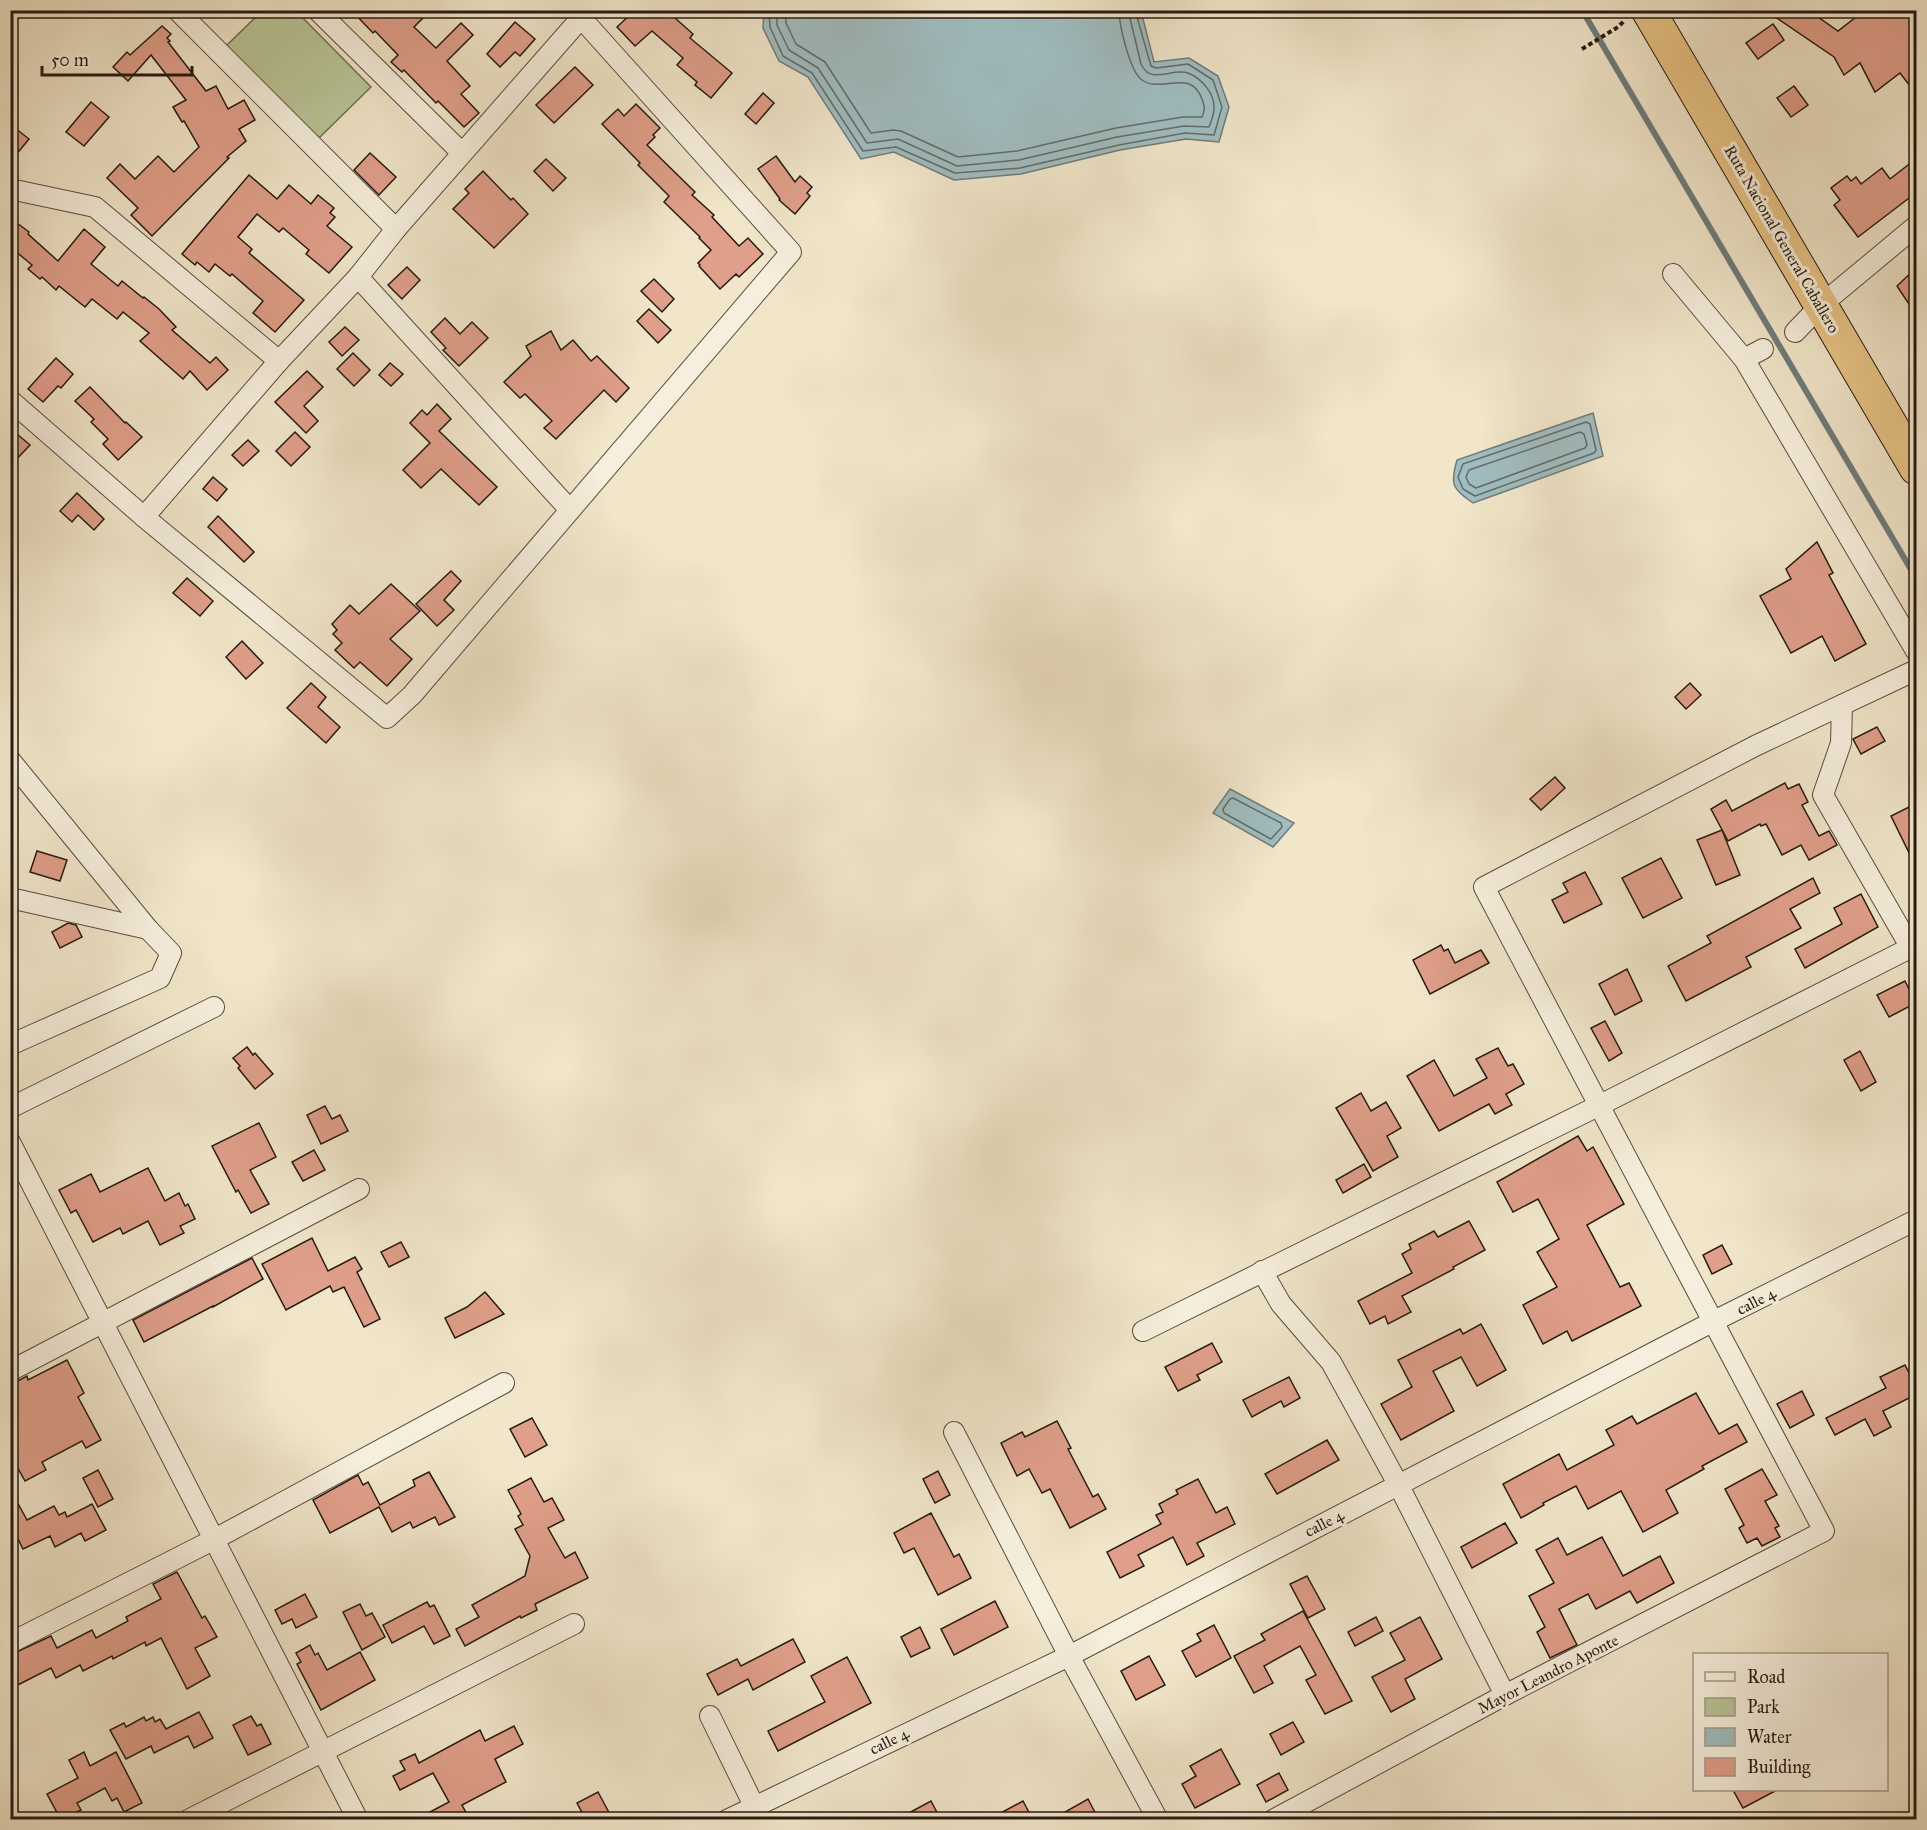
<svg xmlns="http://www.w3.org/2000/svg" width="1927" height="1830" font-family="'IM FELL Great Primer',serif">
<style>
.green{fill:#b9c597;stroke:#707054;stroke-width:1.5}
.water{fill:#a0bdc1;stroke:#6f7c7b;stroke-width:1.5}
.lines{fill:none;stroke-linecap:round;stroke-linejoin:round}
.shore{stroke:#636c69;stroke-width:1.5}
.stream{stroke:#6f7c7b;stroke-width:6}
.building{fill:#e09f8a;stroke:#261a11;stroke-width:1.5}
.street-casing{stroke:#594d3f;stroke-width:22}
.highway-casing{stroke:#261a11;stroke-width:35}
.path{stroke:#261a11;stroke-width:4;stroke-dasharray:4.5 3;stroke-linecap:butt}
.street{stroke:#f6efdd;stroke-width:20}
.highway{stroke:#e8c385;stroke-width:33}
.labels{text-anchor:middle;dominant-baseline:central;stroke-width:6;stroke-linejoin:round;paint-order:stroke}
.street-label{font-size:16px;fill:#261a11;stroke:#f6efdd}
</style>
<rect width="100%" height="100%" fill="#f1e6ca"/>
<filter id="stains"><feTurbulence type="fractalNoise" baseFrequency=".00333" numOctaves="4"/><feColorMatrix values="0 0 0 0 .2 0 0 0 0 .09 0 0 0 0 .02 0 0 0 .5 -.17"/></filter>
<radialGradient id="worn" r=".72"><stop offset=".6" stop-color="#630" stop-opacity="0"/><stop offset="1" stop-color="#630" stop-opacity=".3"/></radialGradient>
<path class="green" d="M262,11H296L371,87L319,138L226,46Z"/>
<g class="water">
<path d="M764,10L1141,11L1154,62L1189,58L1218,76L1229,107L1219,142L1186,139L1120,150L1021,174L954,180L894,152L861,159L808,77L779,61L763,28Z"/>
<path d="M1593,413L1603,456L1473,503C1452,489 1450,484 1457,460Z"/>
<path d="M1230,789L1294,823L1273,847L1213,813Z"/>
</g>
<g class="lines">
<g class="shore">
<path d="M769,10L770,27L783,56L812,73L863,151L896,147L955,173L1020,168L1119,145L1185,133L1214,135L1222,107L1213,80L1188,64L1156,68L1151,66L1135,10"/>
<path d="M777,10V25L789,50L818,68L867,143L898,139L957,166L1019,160L1117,137L1184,126L1209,127C1211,122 1214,114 1214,109C1215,93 1201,78 1188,73C1172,67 1151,86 1141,64L1128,10"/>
<path d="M786,10V23L796,44L825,62L871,133L893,130L901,131L958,157L1017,151L1116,128L1183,117H1202C1205,110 1205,107 1202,99C1190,67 1162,94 1142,80C1130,72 1119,25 1119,10"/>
<path d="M1586,422L1590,424L1596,450L1594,453L1475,496L1463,489L1458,477L1463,464Z"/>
<path d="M1580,432L1584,434L1587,445L1585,448L1476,488L1469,484L1466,477L1469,470Z"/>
<path d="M1233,798L1281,823L1282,827L1271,839L1224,813L1223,809L1230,799Z"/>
</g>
<g class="stream">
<path d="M1582,10L1916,578"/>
<path d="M1906,1820L1916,1810"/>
</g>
</g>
<g class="building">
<path d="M351,10H431L414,27L436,48L461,23L473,35L447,61L470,86L461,94L479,113L464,127L438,101L436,103L404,70L402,72L391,62L398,55L375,31L373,33Z"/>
<path d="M635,10H666L693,34L690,38L732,73L711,98L695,85L697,82L677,65L683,58L652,31L635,46L617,27Z"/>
<path d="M1765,10H1808L1838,31L1865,10H1917V95L1900,73L1875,92L1860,63L1844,75L1834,57Z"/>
<path d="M515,22L535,39L520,56L515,52L500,67L487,54Z"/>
<path d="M1773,24L1784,40L1758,59L1746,43Z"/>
<path d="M162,26L171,34L167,38L170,41L168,42L206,91L216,86L228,109L244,100L255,120L239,129L246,141L227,157L229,158L152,236L131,215L138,208L107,178L120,164L135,179L158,156L174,172L199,147L184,121L182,122L173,107L186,100L151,55L128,81L113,67L127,52L130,55Z"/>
<path d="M575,67L593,85L554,123L536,105Z"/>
<path d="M1794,86L1808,105L1791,117L1777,98Z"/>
<path d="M763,93L774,103L756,124L745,114Z"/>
<path d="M91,102L109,117L84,146L66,132Z"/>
<path d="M636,104L660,128L653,135L655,137L647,145L695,192L692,195L714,215L712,217L739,246L748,238L763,254L739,277L736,274L720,289L699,266L700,265L698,263L711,250L699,238L700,237L664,202L669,196L638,165L640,163L602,124L618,109L624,116Z"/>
<path d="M10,124L29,139L10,162Z"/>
<path d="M370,153L396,177L379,195L354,170Z"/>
<path d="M776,156L795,182L800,176L812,187L807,193L810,196L795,214L779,200L780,199L758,169Z"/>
<path d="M1917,158V192L1858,237L1834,205L1840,200L1831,188L1847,176L1851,181L1856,177L1861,184L1882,168L1890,179Z"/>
<path d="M546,159L566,178L553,191L534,171Z"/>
<path d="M483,171L511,200L513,198L528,214L494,248L453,209L469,193L465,189Z"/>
<path d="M249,175L277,199L289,185L311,204L318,195L334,208L330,213L335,217L327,226L352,247L329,273L306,254L309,250L283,228L279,232L257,214L238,237L252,249L249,253L304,300L275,332L253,313L263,301L232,274L230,276L215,264L209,272L197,262L195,265L182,254Z"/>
<path d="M10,218L29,232L28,234L58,261L84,229L105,247L91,264L118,286L122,281L143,298L144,297L159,309L176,327L172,330L210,363L216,357L228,370L207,390L190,371L183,379L140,341L149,333L123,312L117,319L92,299L85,307L59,286L56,290L42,277L40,279L28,269L32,265L14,250L10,254Z"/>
<path d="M407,267L420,280L402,299L388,285Z"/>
<path d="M1917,267V316L1897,286Z"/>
<path d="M654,279L674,299L662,312L641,291Z"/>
<path d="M649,309L671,330L658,343L637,321Z"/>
<path d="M445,318L460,334L472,322L488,338L459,366L443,350L446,348L431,332Z"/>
<path d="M345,327L359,340L342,356L329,342Z"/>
<path d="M551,331L561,350L573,340L591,361L597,356L629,388L616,402L604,390L556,439L544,428L552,421L525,394L520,398L504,382L531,356L526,346Z"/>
<path d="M353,353L370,370L354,386L337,369Z"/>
<path d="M56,358L73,374L61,388L58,386L43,402L28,389Z"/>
<path d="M390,363L403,374L391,386L379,375Z"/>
<path d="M307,371L323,387L304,406L318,421L306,433L275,402Z"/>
<path d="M90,387L125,423L126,422L142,437L118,460L103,444L108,439L91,422L94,419L75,401Z"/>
<path d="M437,404L451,419L439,431L497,487L479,505L441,469L421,488L403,470L430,443L410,423L422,410L427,415Z"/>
<path d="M10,428L30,445L10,466Z"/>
<path d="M295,432L310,447L291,466L276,451Z"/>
<path d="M248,440L259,451L243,466L232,455Z"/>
<path d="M213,477L227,489L217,501L203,489Z"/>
<path d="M77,493L104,519L94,530L78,515L72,522L60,511Z"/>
<path d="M218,516L254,552L244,562L208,527Z"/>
<path d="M1817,542L1833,573L1829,575L1866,644L1835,661L1822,636L1791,653L1760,596L1791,579L1786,569Z"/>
<path d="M451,571L461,581L444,600L454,610L437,626L416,604Z"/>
<path d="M187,578L213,601L200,616L173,593Z"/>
<path d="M391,584L420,611L390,639L412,659L387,686L360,662L354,668L335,650L342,643L333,634L337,630L332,624L350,605L359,614Z"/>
<path d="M242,641L263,663L246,679L226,657Z"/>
<path d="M311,683L326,697L318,707L340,727L326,743L287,708Z"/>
<path d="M1690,683L1701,695L1686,709L1675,697Z"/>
<path d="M1877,727L1885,741L1861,754L1853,739Z"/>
<path d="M1555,777L1565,788L1541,810L1530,799Z"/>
<path d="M1785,783L1788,789L1799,784L1808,802L1802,805L1819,836L1829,831L1837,845L1809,860L1801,845L1782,855L1766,824L1761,826L1760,824L1728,841L1711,809L1726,800L1732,811Z"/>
<path d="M1917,803V869L1891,816Z"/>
<path d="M1722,830L1740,875L1716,885L1697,840Z"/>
<path d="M37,851L67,860L60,881L30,872Z"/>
<path d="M1661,858L1682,898L1643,918L1622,878Z"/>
<path d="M1585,872L1602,904L1564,923L1552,900L1568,892L1563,883Z"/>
<path d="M1813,878L1820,893L1790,909L1801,928L1746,957L1751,967L1686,1001L1668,966L1711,943L1707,936Z"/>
<path d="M1861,894L1878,927L1805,968L1795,949L1842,924L1834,908Z"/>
<path d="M68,923L76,925L82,937L60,948L52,932Z"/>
<path d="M1441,945L1444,951L1448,949L1455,963L1481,950L1489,963L1430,994L1413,960Z"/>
<path d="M1627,969L1642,1001L1615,1015L1599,984Z"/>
<path d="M1905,981L1916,1003L1889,1017L1877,995Z"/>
<path d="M1605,1021L1622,1053L1609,1061L1591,1028Z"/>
<path d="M247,1047L253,1055L255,1053L273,1074L255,1089L238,1068L240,1066L233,1058Z"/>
<path d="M1498,1048L1508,1066L1513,1064L1524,1084L1506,1094L1512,1105L1495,1114L1489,1104L1439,1131L1407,1076L1434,1060L1454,1096L1487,1078L1476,1059Z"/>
<path d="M1860,1051L1876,1082L1861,1091L1844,1060Z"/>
<path d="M1361,1093L1371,1111L1386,1102L1401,1128L1387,1136L1398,1157L1373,1171L1336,1108Z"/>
<path d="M325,1106L332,1119L340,1115L348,1131L321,1144L307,1115Z"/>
<path d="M259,1123L276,1157L250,1170L269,1204L251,1213L238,1190L236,1192L212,1146Z"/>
<path d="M1578,1136L1587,1151L1593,1147L1624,1204L1587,1225L1620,1287L1629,1283L1641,1306L1572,1341L1567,1331L1543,1344L1523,1305L1557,1287L1537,1252L1559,1239L1538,1199L1513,1212L1497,1182Z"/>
<path d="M314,1150L325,1170L303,1181L292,1162Z"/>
<path d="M1364,1164L1371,1177L1343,1193L1336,1180Z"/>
<path d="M148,1168L165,1201L179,1193L185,1206L188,1204L195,1219L180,1226L184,1233L160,1245L148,1221L123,1234L120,1228L93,1242L76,1210L71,1213L59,1190L91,1174L100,1192Z"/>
<path d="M1469,1221L1485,1250L1453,1267L1454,1269L1402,1296L1411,1312L1388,1324L1385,1316L1370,1324L1358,1301L1412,1273L1402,1254L1411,1249L1409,1244L1434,1231L1438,1237Z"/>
<path d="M312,1238L328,1271L355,1257L362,1269L357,1272L380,1319L364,1327L344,1287L333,1292L330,1286L286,1310L262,1264Z"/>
<path d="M401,1242L409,1257L389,1267L381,1252Z"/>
<path d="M1722,1245L1732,1264L1712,1274L1703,1255Z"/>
<path d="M252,1258L263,1279L213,1307V1306L144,1342L133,1320Z"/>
<path d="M485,1292L504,1314L455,1338L445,1318L467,1307Z"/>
<path d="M1481,1324L1506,1370L1477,1386L1461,1357L1433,1371L1454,1411L1401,1440L1381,1404L1412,1387L1398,1360L1460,1329L1463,1334Z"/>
<path d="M1212,1343L1222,1362L1197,1375L1200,1380L1178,1391L1165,1367Z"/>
<path d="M67,1360L84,1393L78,1397L101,1440L86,1448L82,1441L42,1462L46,1470L25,1481L10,1454V1385L27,1376L28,1380Z"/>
<path d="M1905,1365L1917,1388V1394L1883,1411L1891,1427L1874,1436L1865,1419L1835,1435L1826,1418L1886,1388L1880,1377Z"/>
<path d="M1289,1377L1300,1398L1284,1407L1281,1401L1252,1417L1243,1400Z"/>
<path d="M1802,1391L1814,1415L1790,1428L1777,1404Z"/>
<path d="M1696,1393L1719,1434L1737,1424L1747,1442L1702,1466L1704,1469L1666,1490L1678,1513L1643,1532L1621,1491L1588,1509L1576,1486L1543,1503L1544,1505L1521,1518L1503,1484L1559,1454L1567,1470L1614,1445L1606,1430L1632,1416L1637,1424Z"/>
<path d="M532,1418L547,1445L525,1457L510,1429Z"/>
<path d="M1057,1421L1071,1448L1068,1449L1093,1497L1098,1494L1106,1509L1070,1528L1050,1489L1042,1493L1029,1469L1017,1476L1001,1443L1022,1432L1025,1437Z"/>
<path d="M1327,1440L1339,1460L1277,1494L1265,1474Z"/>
<path d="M1762,1469L1777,1495L1765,1501L1779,1526L1775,1528L1780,1537L1762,1546L1757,1538L1747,1543L1739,1528L1744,1525L1725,1489Z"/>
<path d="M98,1470L113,1499L98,1507L83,1478Z"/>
<path d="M938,1471L950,1495L935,1503L923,1479Z"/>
<path d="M429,1472L455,1517L439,1525L435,1517L413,1528L410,1522L392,1532L379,1507L330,1533L313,1500L358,1475L363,1485L368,1482L380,1505L415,1486L413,1480Z"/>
<path d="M531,1478L544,1502L552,1498L564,1520L548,1528L565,1558L575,1552L588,1578L535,1604L537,1610L521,1618L520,1616L465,1646L456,1629L479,1617L472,1605L525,1576L530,1556L515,1529L523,1525L518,1516L521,1514L508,1490Z"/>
<path d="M1198,1479L1216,1513L1227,1507L1235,1524L1197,1543L1204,1556L1187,1565L1173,1537L1138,1555L1144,1566L1120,1578L1107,1552L1161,1524L1156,1515L1163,1512L1159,1504L1178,1494L1176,1490Z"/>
<path d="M10,1489L27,1520L54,1506L59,1515L65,1512L67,1517L92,1504L106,1530L85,1541L81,1533L55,1547L50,1536L23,1549L16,1535L10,1537Z"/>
<path d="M931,1513L954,1557L959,1554L971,1578L938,1595L914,1548L904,1553L894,1533Z"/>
<path d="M1505,1523L1517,1543L1472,1568L1461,1547Z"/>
<path d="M1602,1537L1623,1576L1660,1556L1674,1583L1637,1603L1630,1591L1596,1609L1588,1594L1559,1609L1577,1645L1550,1658L1537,1632L1545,1627L1529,1596L1554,1583L1536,1550L1558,1538L1567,1555Z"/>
<path d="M177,1572L202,1618L205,1616L217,1637L195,1648L210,1676L187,1689L161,1638L146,1646L145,1642L113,1659L112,1656L83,1671L80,1665L56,1678L51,1668L10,1689V1655L51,1636L57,1648L92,1630L96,1638L128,1621L126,1617L161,1599L153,1584Z"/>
<path d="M1307,1576L1325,1609L1308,1618L1290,1584Z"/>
<path d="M305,1594L317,1617L296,1628L292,1619L282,1624L275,1610Z"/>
<path d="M995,1601L1008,1627L954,1655L941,1629Z"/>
<path d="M427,1602L430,1607L434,1605L450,1636L434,1644L424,1626L392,1643L383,1625Z"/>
<path d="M360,1604L366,1616L372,1613L385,1637L362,1650L343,1612Z"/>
<path d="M1303,1611L1352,1701L1325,1714L1306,1680L1316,1675L1300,1646L1264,1666L1273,1683L1254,1693L1234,1656L1265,1640L1261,1634Z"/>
<path d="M1376,1617L1383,1631L1355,1646L1348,1632Z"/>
<path d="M1420,1617L1442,1659L1405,1679L1415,1699L1391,1712L1372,1677L1405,1660L1390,1633Z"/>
<path d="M1214,1625L1231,1658L1196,1677L1182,1651L1201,1641L1197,1634Z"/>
<path d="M920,1627L930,1648L911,1657L901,1637Z"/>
<path d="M793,1639L805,1662L753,1690L748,1679L718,1695L707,1674L737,1659L741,1666Z"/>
<path d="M310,1645L315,1655L318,1653L327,1670L360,1652L375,1680L321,1710L297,1664L301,1662L296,1653Z"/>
<path d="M1149,1656L1165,1685L1136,1700L1121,1671Z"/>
<path d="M847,1657L871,1703L778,1751L768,1731L825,1702L811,1676Z"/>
<path d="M199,1712L213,1738L194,1748L188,1736L154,1753L151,1746L126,1759L110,1730L124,1723L126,1727L144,1717L146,1721L153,1717L155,1722L160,1719L166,1729Z"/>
<path d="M251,1716L257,1726L261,1724L271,1744L248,1755L233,1725Z"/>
<path d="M1293,1722L1304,1742L1281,1755L1270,1734Z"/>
<path d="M514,1726L523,1744L495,1759L506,1782L462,1805L470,1820H415L449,1802L433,1773L400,1790L393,1776L405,1770L400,1761L415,1754L419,1763L480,1730L485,1741Z"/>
<path d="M1221,1749L1240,1784L1195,1808L1182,1784L1196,1776L1190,1766Z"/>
<path d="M84,1752L90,1766L116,1752L142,1803L124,1812L117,1798L112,1801L105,1788L77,1803L81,1810L61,1820L47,1794L78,1778L69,1760Z"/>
<path d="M1279,1773L1288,1790L1266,1802L1257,1785Z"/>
<path d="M1733,1790H1777L1743,1808Z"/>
<path d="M598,1792L613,1820H586L577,1803Z"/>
<path d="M1088,1799L1099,1820H1051Z"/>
<path d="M931,1801L941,1820H896Z"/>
<path d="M1023,1801L1033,1820H988Z"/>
</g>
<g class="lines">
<g class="street-casing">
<g id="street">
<path d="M177,10L396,229"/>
<path d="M317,10L462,153"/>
<path d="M10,189L95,207L279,361"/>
<path d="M1673,274L1744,359L1916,651"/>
<path d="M358,277L570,510"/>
<path d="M1795,332L1821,305L1916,226"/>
<path d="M1744,359L1763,349"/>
<path d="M10,400L144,517L387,718L412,695L791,252L574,10"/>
<path d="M144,517L279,361L358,277L396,229L581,18"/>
<path d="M1842,705L1841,743L1823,795L1911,948"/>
<path d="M10,760L148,929L171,953L160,978L10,1045"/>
<path d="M10,898L148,929"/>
<path d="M10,1108L214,1007"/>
<path d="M10,1142L358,1820"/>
<path d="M1262,1271L1281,1304L1331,1362L1398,1484L1505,1695"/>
<path d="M1143,1331L1598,1106L1916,945"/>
<path d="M10,1371L359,1189"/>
<path d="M954,1432L1069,1656L1158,1820"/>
<path d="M10,1643L213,1540L504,1383"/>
<path d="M710,1716L761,1820"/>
<path d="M188,1820L574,1624"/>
<path d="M727,1820L1069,1656L1714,1321L1916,1220"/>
<path d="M1273,1820L1505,1695L1824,1531C1711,1316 1596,1103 1484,887L1755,746L1916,670"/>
</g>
</g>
<g class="highway-casing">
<path id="highway" d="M1648,10L1916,468"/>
</g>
<path class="path" d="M1582,49L1618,27L1625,20"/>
<use href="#street" class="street"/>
<use href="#highway" class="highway"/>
</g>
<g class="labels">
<g class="street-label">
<text transform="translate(1782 239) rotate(60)">Ruta Nacional General Caballero</text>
<text transform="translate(1756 1301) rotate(-27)">calle 4</text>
<text transform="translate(1324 1523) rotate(-27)">calle 4</text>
<text transform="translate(1548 1674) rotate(-27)">Mayor Leandro Aponte</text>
<text transform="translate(889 1741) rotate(-26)">calle 4</text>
</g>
</g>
<rect width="1927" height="1830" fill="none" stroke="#f1e6ca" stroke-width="36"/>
<rect x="12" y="12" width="1903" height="1806" fill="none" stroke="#261a11" stroke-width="3"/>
<rect x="18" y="18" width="1891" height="1794" fill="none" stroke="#261a11" stroke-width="1.5"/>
<rect x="1693" y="1653" width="195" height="138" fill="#f6efdd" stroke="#a39a8b" stroke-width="1.5"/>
<rect x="1705" y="1672" width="30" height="9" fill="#f6efdd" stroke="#a39a8b" stroke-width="1.5"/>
<text x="1747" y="1683" font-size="18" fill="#261a11">Road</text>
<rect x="1705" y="1698" width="30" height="18" fill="#b9c597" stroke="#a39a8b" stroke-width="1.5"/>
<text x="1747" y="1713" font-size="18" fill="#261a11">Park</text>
<rect x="1705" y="1728" width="30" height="18" fill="#a0bdc1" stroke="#a39a8b" stroke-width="1.5"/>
<text x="1747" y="1743" font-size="18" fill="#261a11">Water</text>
<rect x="1705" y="1758" width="30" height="18" fill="#e09f8a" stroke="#a39a8b" stroke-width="1.5"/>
<text x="1747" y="1773" font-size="18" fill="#261a11">Building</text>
<path d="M42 66v9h150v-9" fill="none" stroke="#261a11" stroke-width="3"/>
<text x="51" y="66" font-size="18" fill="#261a11" stroke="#f6efdd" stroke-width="4.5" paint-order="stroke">50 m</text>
<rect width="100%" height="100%" filter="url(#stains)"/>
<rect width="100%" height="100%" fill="url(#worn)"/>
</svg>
